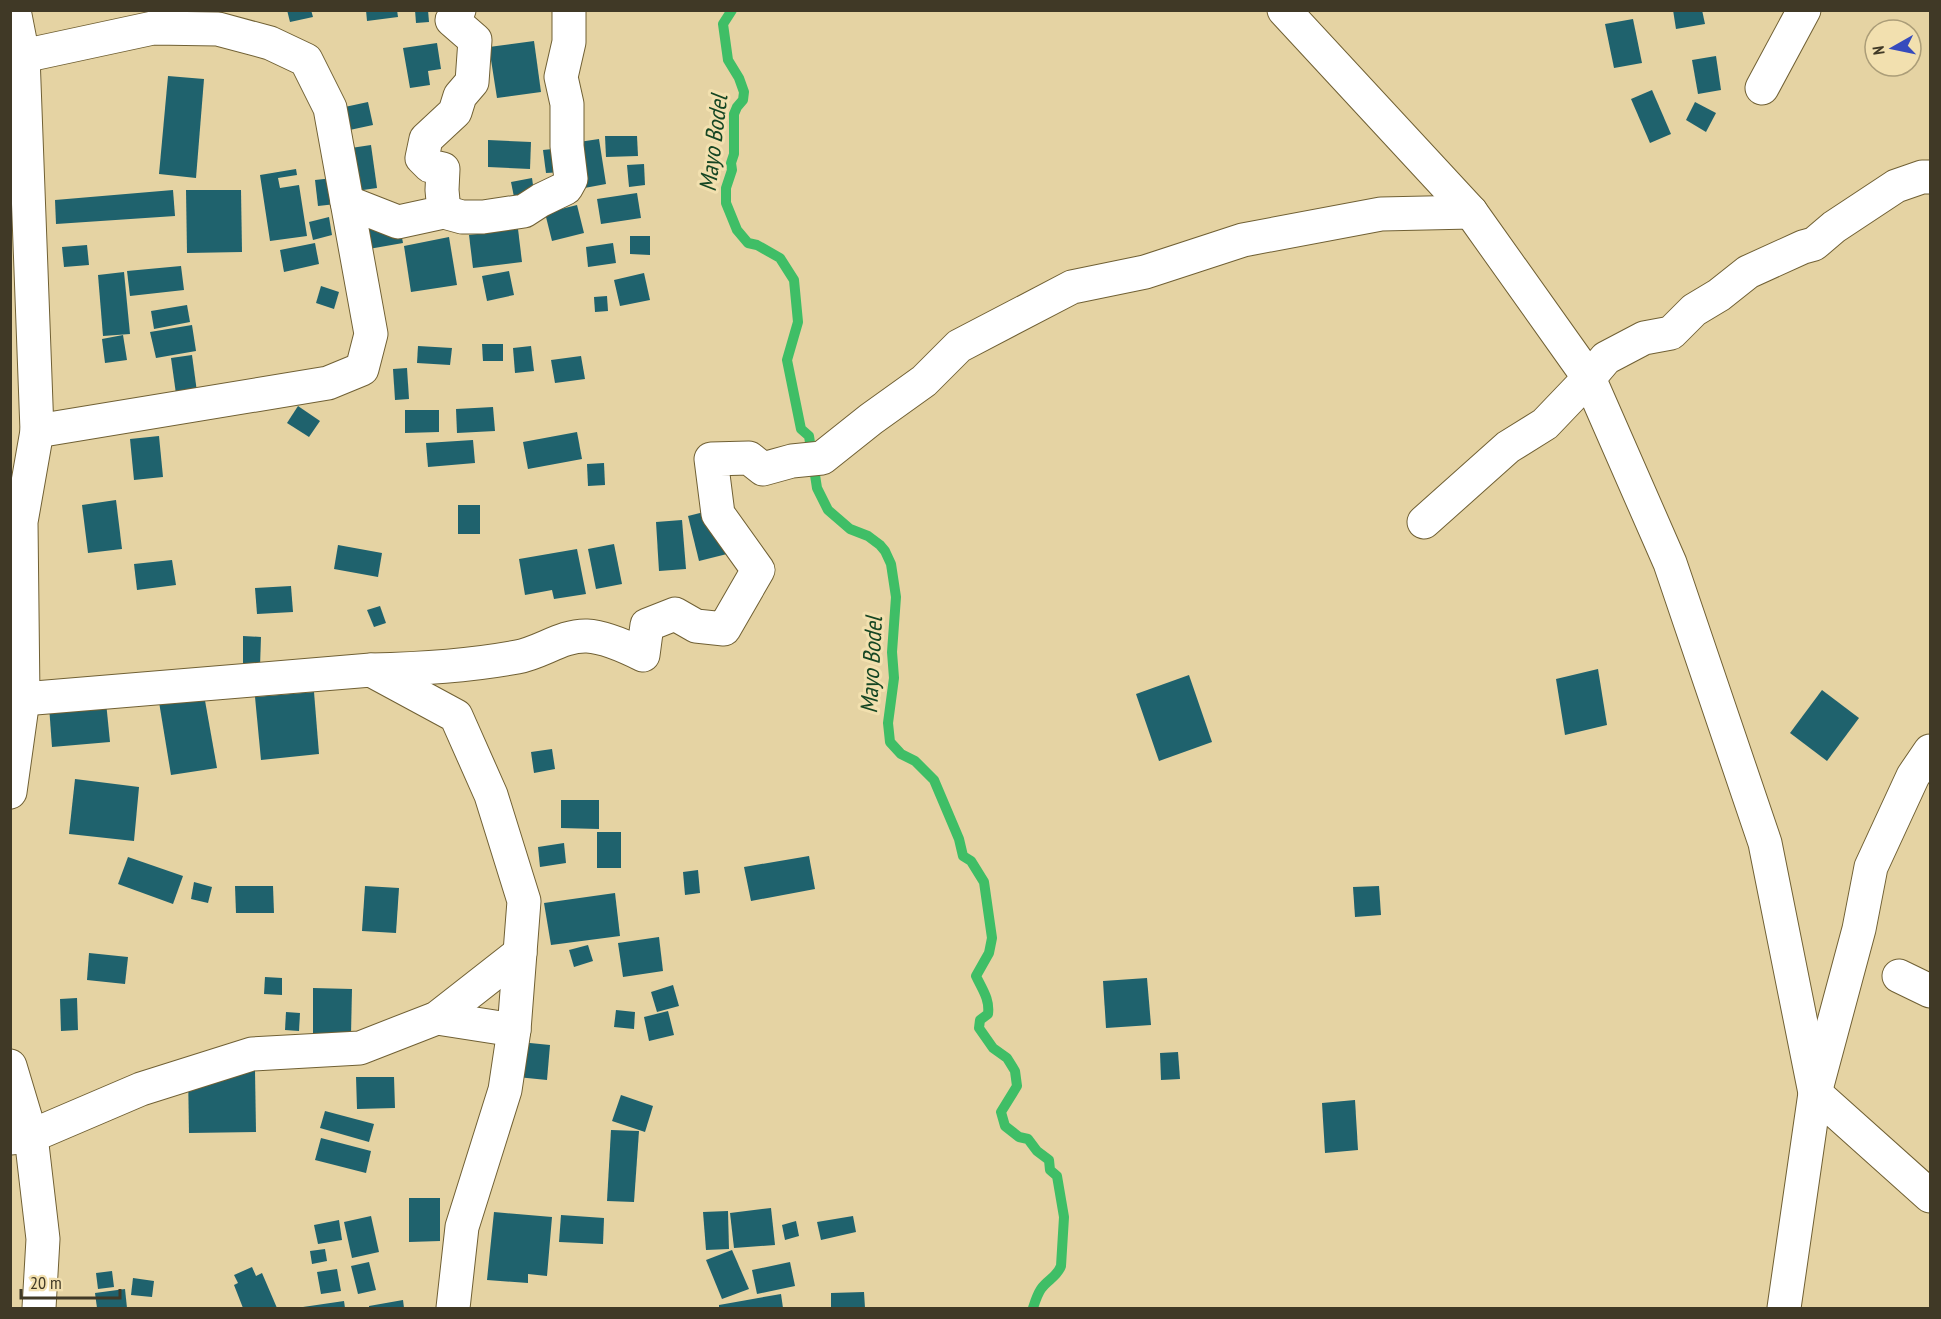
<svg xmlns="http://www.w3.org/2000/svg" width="1941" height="1319" font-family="'PT Sans Narrow',sans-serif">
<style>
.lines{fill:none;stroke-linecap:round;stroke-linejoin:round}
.stream{stroke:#3fbe66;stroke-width:10}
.building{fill:#1f626d}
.minor-casing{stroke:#706034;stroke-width:35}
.minor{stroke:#fff;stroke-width:33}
.labels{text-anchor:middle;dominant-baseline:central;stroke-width:6;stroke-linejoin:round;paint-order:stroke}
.water-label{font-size:24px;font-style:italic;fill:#154623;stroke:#f2e0af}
</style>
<rect width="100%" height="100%" fill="#e5d3a3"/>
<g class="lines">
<path class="stream" d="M732,10L723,24L728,60L739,78L744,92L743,100L737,107L734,114V154L731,163L732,170L726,188V203L737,230L748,243L757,245L780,258L794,280L798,322L787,360L801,429L809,436L817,488L828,510L850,529L868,536L880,545L885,551L891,564L896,597L892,652L894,678L888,723L890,742L901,754L915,761L934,780L959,839L963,856L971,861L984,882L992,938L989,953L976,976C982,989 990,999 988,1014L980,1020L979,1028L993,1048L1007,1058L1015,1071L1017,1086L1001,1112L1005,1126L1019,1137L1028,1139L1037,1151L1049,1160L1050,1170L1057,1176L1064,1217L1061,1266C1057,1277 1047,1280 1041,1289C1037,1295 1035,1302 1033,1308"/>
</g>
<g class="building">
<path d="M287,10H311L313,17L290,22Z"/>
<path d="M366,10H397L398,17L367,21Z"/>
<path d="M415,10H428L429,22L416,23Z"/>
<path d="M1673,10H1702L1705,24L1676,29Z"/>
<path d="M1633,19L1642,63L1614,68L1605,24Z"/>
<path d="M534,41L541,92L497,98L489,47Z"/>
<path d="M437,43L441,69L428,71L430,85L410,88L403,48Z"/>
<path d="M1716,56L1721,90L1698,94L1692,60Z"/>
<path d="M168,76L204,79L196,178L159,174Z"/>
<path d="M1652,90L1671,134L1650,143L1631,99Z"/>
<path d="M368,102L373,125L345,131L340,108Z"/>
<path d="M1695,102L1716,113L1706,132L1686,120Z"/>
<path d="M605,136H637L638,156L606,157Z"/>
<path d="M599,139L606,184L579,189L572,143Z"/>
<path d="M488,140L531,142L530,169L488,167Z"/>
<path d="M371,145L377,188L356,191L351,148Z"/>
<path d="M562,148L564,172L546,173L543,150Z"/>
<path d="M644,164L645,185L629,187L627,165Z"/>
<path d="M296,169L297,175L278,178L280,188L299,185L307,236L270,241L260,175Z"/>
<path d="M333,178L336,204L318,206L315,180Z"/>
<path d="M532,178L535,199L515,202L511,182Z"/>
<path d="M173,190L175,216L56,224L55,200Z"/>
<path d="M186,190H241L242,252L187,253Z"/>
<path d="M637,193L641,218L601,224L597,199Z"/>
<path d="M577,205L584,233L552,241L545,213Z"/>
<path d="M329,217L332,235L313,240L309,222Z"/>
<path d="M398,217L403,243L363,250L358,224Z"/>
<path d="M518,229L522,262L473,268L469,235Z"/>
<path d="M630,236H650V255L630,254Z"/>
<path d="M449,237L457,285L411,292L404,246Z"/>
<path d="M315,243L319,264L284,272L280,250Z"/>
<path d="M613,243L616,263L588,267L586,247Z"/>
<path d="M87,245L89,265L64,267L62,247Z"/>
<path d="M181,266L184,290L130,296L127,271Z"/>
<path d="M509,271L514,295L487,301L482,276Z"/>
<path d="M124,272L130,334L103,336L98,275Z"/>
<path d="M644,273L650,300L620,306L614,280Z"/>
<path d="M321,286L339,292L334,309L316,303Z"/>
<path d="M607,296L608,311L595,312L594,297Z"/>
<path d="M187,305L190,322L154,329L151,311Z"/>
<path d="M192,325L196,351L156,358L150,332Z"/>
<path d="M123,335L127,360L105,363L102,339Z"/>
<path d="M482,344H503V361H483Z"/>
<path d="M418,346L452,348L450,365L417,363Z"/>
<path d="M531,346L534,371L515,373L513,348Z"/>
<path d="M192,355L197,392L176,394L171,358Z"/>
<path d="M581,356L585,379L555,383L551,360Z"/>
<path d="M407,368L409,399L395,400L393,369Z"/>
<path d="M298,406L320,421L309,437L287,423Z"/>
<path d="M493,407L495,431L457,433L456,409Z"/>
<path d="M405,410H439V432L405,433Z"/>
<path d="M577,432L582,459L528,469L523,442Z"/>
<path d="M159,436L163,477L134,480L130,439Z"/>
<path d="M473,440L475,463L428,467L426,443Z"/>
<path d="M604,463L605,485L588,486L587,464Z"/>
<path d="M116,500L122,549L88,553L82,505Z"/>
<rect x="458" y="505" width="22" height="29"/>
<path d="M732,505L743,550L699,561L688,516Z"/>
<path d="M682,520L686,569L659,571L656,522Z"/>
<path d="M614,544L622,584L596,589L588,549Z"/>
<path d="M338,545L382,553L378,577L334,569Z"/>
<path d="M577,549L586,594L554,599L552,590L525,595L519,559Z"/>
<path d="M172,560L176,585L137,590L134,564Z"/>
<path d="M291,586L293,612L257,614L255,588Z"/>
<path d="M380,606L386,623L374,627L367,610Z"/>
<path d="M243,636L261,637L260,667L243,663Z"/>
<path d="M1598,669L1607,725L1565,735L1556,679Z"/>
<path d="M1189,675L1212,742L1159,761L1136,694Z"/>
<path d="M1822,690L1859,718L1827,761L1790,733Z"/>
<path d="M314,692L319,754L261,760L255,697Z"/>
<path d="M204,695L217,768L171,775L159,702Z"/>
<path d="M106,702L110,742L52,747L49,706Z"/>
<path d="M552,749L555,769L534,773L531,752Z"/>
<path d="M75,779L139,787L134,841L69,834Z"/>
<path d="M561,800H599V829L561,828Z"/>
<rect x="597" y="832" width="24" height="36"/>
<path d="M564,843L566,863L540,867L538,847Z"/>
<path d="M809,856L815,889L751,901L744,867Z"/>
<path d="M128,857L183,876L173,904L118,884Z"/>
<path d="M698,870L700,893L685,895L683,872Z"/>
<path d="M194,882L212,887L208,903L191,899Z"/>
<path d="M235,886H273L274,913H236Z"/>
<path d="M365,886L399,888L396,933L362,931Z"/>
<path d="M1379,886L1381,915L1355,917L1353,887Z"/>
<path d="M615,893L620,936L551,945L544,903Z"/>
<path d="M659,937L663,971L623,977L618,943Z"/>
<path d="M588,945L593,961L574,967L569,950Z"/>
<path d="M89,953L128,957L125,984L87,980Z"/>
<path d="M265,977L282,978V995L264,994Z"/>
<path d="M1147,978L1151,1025L1106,1028L1103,981Z"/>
<path d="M673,985L679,1006L657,1012L651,992Z"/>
<path d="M313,988L352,989L351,1035H313Z"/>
<path d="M77,998L78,1030L61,1031L60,999Z"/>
<path d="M616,1010L635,1012L634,1029L614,1027Z"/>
<path d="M668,1011L674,1035L649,1041L644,1017Z"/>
<path d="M286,1012L300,1013L299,1031L285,1030Z"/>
<path d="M520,1042L550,1045L547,1080L517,1077Z"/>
<path d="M1178,1052L1180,1079L1161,1080L1160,1053Z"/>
<path d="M255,1071L256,1132L189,1133L188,1072Z"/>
<path d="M356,1077H394L395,1108L357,1109Z"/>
<path d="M621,1095L653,1106L645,1132L612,1121Z"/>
<path d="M1355,1100L1358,1150L1325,1153L1322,1103Z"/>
<path d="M325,1111L374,1124L369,1142L320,1128Z"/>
<path d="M611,1130L639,1131L634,1202L607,1201Z"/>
<path d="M321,1138L371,1151L366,1173L315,1160Z"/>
<path d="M409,1198H440V1241L409,1242Z"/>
<path d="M771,1208L775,1245L734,1248L730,1213Z"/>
<path d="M728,1211L729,1249L706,1250L703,1212Z"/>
<path d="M494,1212L552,1217L547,1276L528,1274V1283L487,1280Z"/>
<path d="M561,1215L604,1218L603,1244L559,1242Z"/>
<path d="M371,1216L379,1252L352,1258L344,1222Z"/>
<path d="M853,1216L856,1232L821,1240L817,1222Z"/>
<path d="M339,1220L342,1240L318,1244L314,1225Z"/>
<path d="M796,1221L799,1236L785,1240L782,1225Z"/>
<path d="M325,1249L327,1261L312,1264L310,1251Z"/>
<path d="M732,1250L749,1289L722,1299L706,1260Z"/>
<path d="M369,1262L376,1290L358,1294L351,1266Z"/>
<path d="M790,1262L795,1286L757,1294L752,1270Z"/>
<path d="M252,1267L256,1276L262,1273L277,1308H243L234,1285L238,1283L234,1275Z"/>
<path d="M337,1269L341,1291L321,1294L317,1272Z"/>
<path d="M112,1271L114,1287L98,1289L96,1273Z"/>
<path d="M133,1278L154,1281L152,1297L131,1295Z"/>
<path d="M125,1289L127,1308H97L95,1293Z"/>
<path d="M864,1292L865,1308H831V1293Z"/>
<path d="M781,1294L783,1308H719V1305Z"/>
<path d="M403,1300L404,1308H369V1306Z"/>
<path d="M344,1301L345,1308H303V1307Z"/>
</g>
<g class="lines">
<g class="minor-casing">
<g id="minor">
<path d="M1284,10L1471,212L1589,378L1670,563L1765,843L1815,1093L1930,1196"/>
<path d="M23,56L153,28L218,29L270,43L306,60L330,108L371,334L362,369L328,383L37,431"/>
<path d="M1762,88L1804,10"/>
<path d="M347,202L398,222L444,212L442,190L443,169L430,166L422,158L426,139L455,112L460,96L472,82L475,40L452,20L459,10"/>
<path d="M444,212L462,217H483L524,211L541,200L566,188L571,179L567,146V104L561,77L569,42V10"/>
<path d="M1424,522L1508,447L1545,424L1589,378L1606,358L1644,338L1671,333L1694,310L1719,295L1748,272L1803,247L1814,244L1834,227L1896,186L1922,177H1930"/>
<path d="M371,670C420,669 469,666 517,657C541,653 562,635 587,636C605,637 627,647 643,655L647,625L675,614L696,626L724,629L758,570L718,514L711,459L749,458L763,469L792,461L822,458L871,419L924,381L959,346L1072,287L1145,272L1243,240L1381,214L1471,212"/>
<path d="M23,699L371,670L456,716L491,795L524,901L514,1030L505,1090L462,1227L453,1308"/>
<path d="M10,792L23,699L21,522L37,431L23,56L14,10"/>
<path d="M1899,976L1930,991"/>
<path d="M437,1018L514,1030"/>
<path d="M10,1066L31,1136L43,1239L39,1308"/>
<path d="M10,1138L31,1136L141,1089L252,1054L360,1048L437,1018L520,953"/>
<path d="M1784,1308L1815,1093L1859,929L1871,867L1913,776L1930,751"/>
</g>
</g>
<use href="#minor" class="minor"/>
</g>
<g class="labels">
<g class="water-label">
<text transform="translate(713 143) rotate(-83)">Mayo Bodel</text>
<text transform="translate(871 665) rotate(-87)">Mayo Bodel</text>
</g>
</g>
<rect width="1941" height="1319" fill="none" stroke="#403926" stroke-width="24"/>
<g transform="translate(1893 48) rotate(261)"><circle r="28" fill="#f2e0af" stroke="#ab9d78" stroke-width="1.5"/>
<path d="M0-4.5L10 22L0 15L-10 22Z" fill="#364bbd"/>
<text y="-9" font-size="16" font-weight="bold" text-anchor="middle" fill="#403926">N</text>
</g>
<path d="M21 1289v9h99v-9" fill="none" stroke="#403926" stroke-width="3"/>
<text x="30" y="1289" font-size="18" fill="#403926" stroke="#f2e0af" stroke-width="4.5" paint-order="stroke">20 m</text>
</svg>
